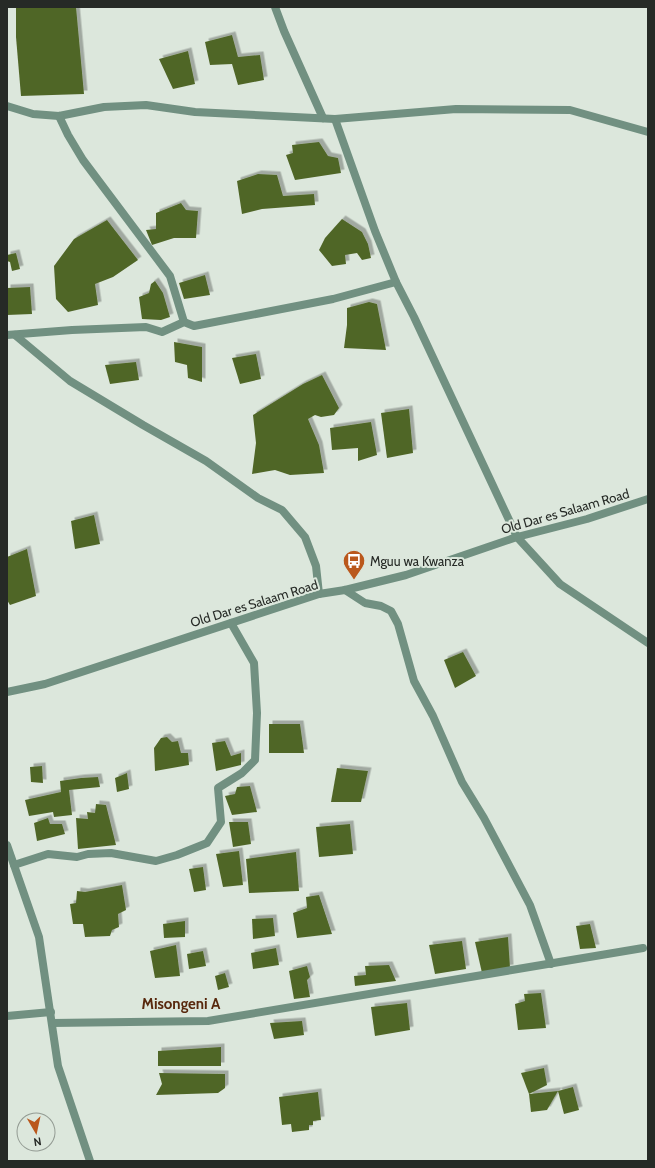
<svg xmlns="http://www.w3.org/2000/svg" width="655" height="1168" font-family="Cabin,sans-serif">
<style>
.building{fill:#506628;filter:url(#shadow)}
.lines{fill:none;stroke-linecap:round;stroke-linejoin:round}
.minor{stroke:#719081;stroke-width:8}
.tertiary{stroke:#719081;stroke-width:8}
.labels{text-anchor:middle;dominant-baseline:central;stroke-width:4;stroke-linejoin:round;paint-order:stroke}
.street-label{font-size:13px;fill:#262a26;stroke:#dce7dc}
.poi-label{font-size:13px;fill:#262a26;stroke:#dce7dc;text-anchor:start}
.quarter-label{font-size:15px;font-weight:bold;fill:#58280d;stroke:#dce7dc}
</style>
<defs>
<filter id="shadow"><feDropShadow dx="3.5" dy="-3.5" stdDeviation="0" flood-color="#0004"/></filter>
</defs>
<rect width="100%" height="100%" fill="#dce7dc"/>
<g class="building">
<path d="M16,7H76L84,94L21,96L16,37Z"/>
<path d="M232,35L238,57L260,55L264,80L238,85L232,64L210,65L205,42Z"/>
<path d="M188,51L195,84L173,89L159,59Z"/>
<path d="M319,142L328,156L338,158L341,173L295,180L286,155L293,153L292,145Z"/>
<path d="M258,174L277,175L283,196L314,194L315,205L262,209L242,214L237,181Z"/>
<path d="M181,203L186,210L198,211L196,238H174L152,245L146,230L156,229V213Z"/>
<path d="M342,219L362,232L368,244L371,258L362,260L357,253L345,255L346,264L332,266L319,250L325,238Z"/>
<path d="M107,220L138,260L113,277L95,284L98,305L68,312L56,299L54,266L74,239Z"/>
<path d="M16,253L20,269L12,271L10,262L7,261V255Z"/>
<path d="M205,275L210,295L184,299L179,283Z"/>
<path d="M155,281L163,293L170,317L161,320L142,319L139,297L149,293L151,284Z"/>
<path d="M30,287L32,314L7,315V288Z"/>
<path d="M369,302L377,304L386,350L344,348L347,325V308Z"/>
<path d="M174,342L202,347V382L188,378L187,365L175,362Z"/>
<path d="M256,354L261,379L240,384L232,358Z"/>
<path d="M136,362L139,380L110,384L105,365Z"/>
<path d="M322,375L339,408L334,415L321,417L315,415L308,419L319,445L324,473L290,475L275,470L252,474L256,443L253,415L303,384Z"/>
<path d="M409,409L413,453L387,458L381,413Z"/>
<path d="M371,422L377,455L358,461V448L332,450L330,428Z"/>
<path d="M94,515L100,544L75,549L71,521Z"/>
<path d="M27,549L36,596L10,605L7,600V557Z"/>
<path d="M463,652L476,676L455,688L444,660Z"/>
<path d="M269,724H300L304,753H269Z"/>
<path d="M167,737L172,742L178,741L181,753H188L189,765L155,771L154,748L161,738Z"/>
<path d="M225,741L231,756L241,753V765L216,771L212,743Z"/>
<path d="M42,766L43,783L31,782L30,767Z"/>
<path d="M337,768L368,771L361,802H331Z"/>
<path d="M127,773L129,789L117,792L115,778Z"/>
<path d="M98,777L100,787L69,790L72,815L54,817L53,812L29,816L25,800L61,792L60,781L81,778Z"/>
<path d="M250,786L257,812L232,815L225,796L235,794L237,787Z"/>
<path d="M96,804L106,805L116,845L78,849L76,818L88,819L87,812L95,813Z"/>
<path d="M48,818L50,824H62L65,834L37,841L34,823Z"/>
<path d="M229,822H248L251,844L233,847Z"/>
<path d="M350,824L353,854L319,857L316,827Z"/>
<path d="M239,851L243,885L223,887L216,854Z"/>
<path d="M296,852L299,891L249,893L246,859Z"/>
<path d="M203,867L206,890L194,892L189,869Z"/>
<path d="M122,885L126,910L118,914L119,927L112,930L110,936L85,937L83,924H73L70,904L76,903L77,891L85,892Z"/>
<path d="M319,895L332,934L297,938L293,913L307,908L306,897Z"/>
<path d="M273,918L275,936L253,939L252,919Z"/>
<path d="M185,921V937L164,938L163,924Z"/>
<path d="M590,924L596,948L580,949L576,926Z"/>
<path d="M508,937L510,968L482,973L475,942Z"/>
<path d="M462,941L466,969L435,974L429,945Z"/>
<path d="M176,945L180,976L155,978L150,951Z"/>
<path d="M276,948L279,965L253,969L251,953Z"/>
<path d="M203,951L206,966L189,969L187,954Z"/>
<path d="M389,965L396,981L355,986L354,976L366,975L365,966Z"/>
<path d="M307,966L310,977L307,980L310,997L294,999L289,971Z"/>
<path d="M225,973L229,987L218,990L215,976Z"/>
<path d="M541,993L546,1028L518,1030L515,1004L525,1001L524,994Z"/>
<path d="M407,1003L410,1030L375,1036L371,1007Z"/>
<path d="M302,1021L304,1035L274,1039L270,1023Z"/>
<path d="M221,1047V1066H158V1051Z"/>
<path d="M544,1068L547,1085L529,1094L521,1073Z"/>
<path d="M159,1073L225,1074V1088L218,1093L156,1095L162,1084Z"/>
<path d="M573,1087L579,1110L564,1114L558,1091Z"/>
<path d="M558,1091L547,1110L531,1112L529,1094Z"/>
<path d="M318,1092L321,1120L313,1121V1125H309V1130L292,1132L291,1124L282,1125L279,1097Z"/>
</g>
<g class="lines">
<g class="minor">
<path d="M275,7L284,31L323,118"/>
<path d="M7,106L33,114L59,116L104,107L146,105L195,112L335,119L456,109L570,110L648,132"/>
<path d="M59,116L68,135L83,160L170,276L184,322"/>
<path d="M335,119L375,231L396,282L414,317L517,537L560,584L648,643"/>
<path d="M7,335L72,330L146,327L162,332L184,322L194,326L333,299L396,282"/>
<path d="M15,335L70,381L143,425L206,461L258,498L282,510L305,537L316,566L319,594"/>
<path d="M345,590L365,603L381,606L391,611L398,624L414,681L433,716L462,782L484,818L530,905L551,964"/>
<path d="M7,845L39,937L58,1066L90,1161"/>
<path d="M14,865L48,854L77,857L88,854L111,853L156,861L177,855L207,843L221,822L218,788L242,773L255,760L257,713L254,663L231,623"/>
<path d="M7,1016L51,1012"/>
<path d="M52,1023L208,1021L643,948"/>
</g>
<path class="tertiary" d="M7,692L45,684L319,594L345,590L406,575L517,537L587,519L648,499"/>
</g>
<defs>
<g id="bus-pin" transform="scale(1.15)"><path d="M0 17L-7.5 6A9.5 9.5 0 1 1 7.5 6Z" fill="#ba581c" stroke="#dce7dc"/><path d="M-5-6H5V4H4V6H2V4H-2V6H-4V4H-5ZM-3.5-4V0h7V-4ZM-3.5 1.2v1.5H-2V1.2ZM2 1.2v1.5H3.5V1.2Z" fill="#fff"/></g>
</defs>
<g fill-rule="evenodd">
<use href="#bus-pin" x="354" y="561"/>
</g>
<g class="labels">
<g class="street-label">
<text transform="translate(565 511) rotate(-16)">Old Dar es Salaam Road</text>
<text transform="translate(254 603) rotate(-17)">Old Dar es Salaam Road</text>
</g>
<g class="poi-label">
<text x="370" y="561">Mguu wa Kwanza</text>
</g>
<g class="quarter-label">
<text x="181" y="1004">Misongeni A</text>
</g>
</g>
<rect width="655" height="1168" fill="none" stroke="#262a26" stroke-width="16"/>
<g transform="translate(36 1132) rotate(171)"><circle r="19" fill="#dce7dc" stroke="#939b93"/>
<path d="M0-3L7 15L0 10L-7 15Z" fill="#ba581c"/>
<text y="-6" font-size="11" font-weight="bold" text-anchor="middle" fill="#262a26">N</text>
</g>
</svg>
